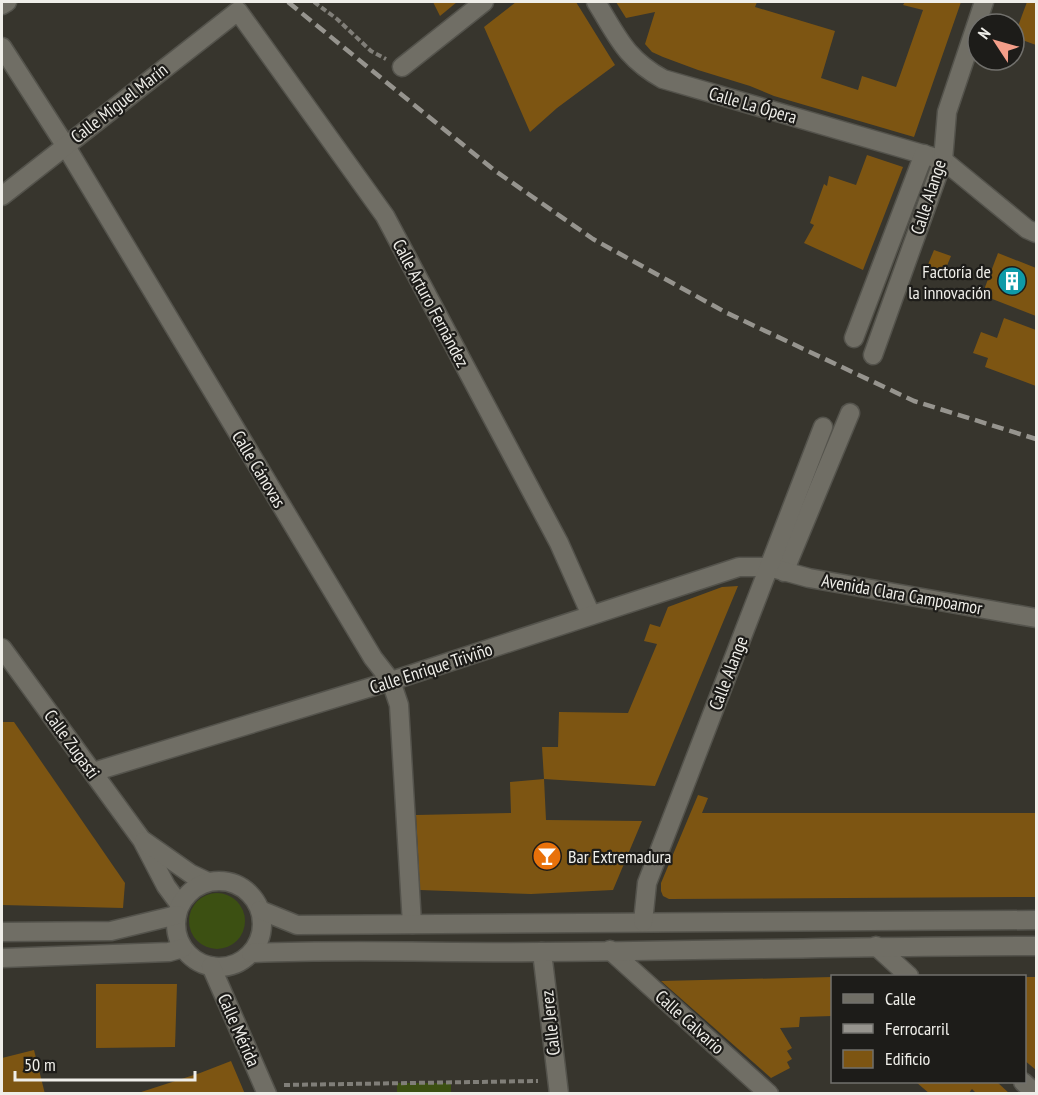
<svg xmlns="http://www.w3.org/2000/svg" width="1038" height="1095" font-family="'PT Sans Narrow',sans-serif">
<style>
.green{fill:#3c5012}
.building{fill:#7d5512}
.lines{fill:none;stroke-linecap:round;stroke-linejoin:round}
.street-casing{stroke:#54534c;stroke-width:21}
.path{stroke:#807e78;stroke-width:4;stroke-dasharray:6 3;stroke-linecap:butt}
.street{stroke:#706e65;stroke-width:18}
.rail{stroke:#96948e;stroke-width:4.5;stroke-dasharray:12 6;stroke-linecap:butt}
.labels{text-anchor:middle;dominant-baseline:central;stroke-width:4.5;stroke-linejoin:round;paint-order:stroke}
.street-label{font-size:18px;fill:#efeee9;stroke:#1d1c19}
.poi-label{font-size:18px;fill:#efeee9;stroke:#1d1c19;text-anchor:end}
</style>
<rect width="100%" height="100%" fill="#37352d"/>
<g class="green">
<circle cx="217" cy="921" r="28"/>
<rect x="397" y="1083" width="54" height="10"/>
</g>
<g class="building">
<path d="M433,2H457L440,16Z"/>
<path d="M516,2H576L615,65L557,108L530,132L484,27Z"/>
<path d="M616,2H757L755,7L835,31L821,78L858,90L862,76L896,87L923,10L903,5L905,2H961L914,137L774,96L750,86L698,70L663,57L652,52L645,44L655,12L626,18Z"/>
<path d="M1027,2H1036V45L1014,37Z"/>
<path d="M867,155L903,167L863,270L804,243L814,225L810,223L824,184L827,186L829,176L856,185Z"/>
<path d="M934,250L951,256L944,273L927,267Z"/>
<path d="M998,253L1036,268V316L982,295Z"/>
<path d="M1004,318L1036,330V386L985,367L988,358L973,353L981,332L997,338Z"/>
<path d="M738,586L655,786L544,779L542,747H558L559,712L628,713L657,644L644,641L650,624L660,627L668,607L722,587Z"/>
<path d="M2,722H14L125,883L123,908L2,905Z"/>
<path d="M544,779L546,820L642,821L613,890L531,894L420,890L416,815L511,813L510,782Z"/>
<path d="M698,795L708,798L702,813H1036V897L669,899L663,896L661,891V883Z"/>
<path d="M832,977V1016L800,1017L799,1027L780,1028L792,1048L787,1051L792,1059L787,1062L790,1068L771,1078L661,981Z"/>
<path d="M1024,977H1036V1070L1024,1060Z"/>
<path d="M96,984H177L175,1047L96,1048Z"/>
<path d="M34,1050L45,1094H2V1058Z"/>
<path d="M231,1061L245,1094H135L200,1073Z"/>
<path d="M916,1082H997L1010,1094H977L972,1089L968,1094H930Z"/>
</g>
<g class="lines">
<g class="street-casing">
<g id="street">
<path d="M596,2C618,37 625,58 663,79L943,160L1027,229L1036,233"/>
<path d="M2,5L7,2"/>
<path d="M2,47L65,145L373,658L391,681L399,705L412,924"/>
<path d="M402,67L484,2"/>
<path d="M2,196L238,11L385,216L559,543L591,615"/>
<path d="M854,338L924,154"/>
<path d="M873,355L943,160L947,112L984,2"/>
<path d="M784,572L850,413"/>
<path d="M2,648L142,840L166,886L180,905"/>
<path d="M93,772L391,681L739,567H769L809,578L1036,618"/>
<path d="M144,841L191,874L208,882"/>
<circle cx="219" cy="924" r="43"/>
<path d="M260,910L297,925L1036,920"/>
<path d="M643,922L647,883L823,427"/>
<path d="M2,932L111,931L177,915"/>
<path d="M876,946L909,976"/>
<path d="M610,950L769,1094"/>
<path d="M542,952L559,1094"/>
<path d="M251,953C348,949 445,953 542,952C707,951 871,946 1036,946"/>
<path d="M2,958L169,952L183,948"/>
<path d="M211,966L267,1094"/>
<path d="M1023,1082L1036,1094"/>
</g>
</g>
<g class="path">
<path d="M314,2L337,19L371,51L386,59"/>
<path d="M284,1085L538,1081"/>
</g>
<use href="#street" class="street"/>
<path class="rail" d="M288,2L494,170L593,239L725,312L914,401L1036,439"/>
</g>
<defs>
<g id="building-disc" transform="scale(1.5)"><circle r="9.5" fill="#0f9aa8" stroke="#1d1c19"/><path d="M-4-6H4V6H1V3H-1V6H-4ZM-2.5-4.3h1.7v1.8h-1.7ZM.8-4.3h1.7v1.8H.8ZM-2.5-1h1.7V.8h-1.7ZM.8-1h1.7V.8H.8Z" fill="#fff"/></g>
<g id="bar-disc" transform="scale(1.5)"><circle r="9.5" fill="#e8710a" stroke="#1d1c19"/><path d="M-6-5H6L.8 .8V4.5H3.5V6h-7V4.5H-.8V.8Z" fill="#fff"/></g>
</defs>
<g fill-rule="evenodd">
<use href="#building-disc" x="1012" y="281"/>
<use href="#bar-disc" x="547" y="856"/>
</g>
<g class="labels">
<g class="street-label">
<text transform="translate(119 103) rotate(-38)">Calle Miguel Marín</text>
<text transform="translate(753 105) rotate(16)">Calle La Ópera</text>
<text transform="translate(928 197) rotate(-72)">Calle Alange</text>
<text transform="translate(431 303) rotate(62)">Calle Arturo Fernández</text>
<text transform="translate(259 469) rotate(59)">Calle Cánovas</text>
<text transform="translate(902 594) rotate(10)">Avenida Clara Campoamor</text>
<text transform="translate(431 668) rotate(-18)">Calle Enrique Triviño</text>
<text transform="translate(728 673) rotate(-69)">Calle Alange</text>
<text transform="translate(72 744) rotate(54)">Calle Zugasti</text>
<text transform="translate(690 1022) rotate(42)">Calle Calvario</text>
<text transform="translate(550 1023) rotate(-96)">Calle Jerez</text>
<text transform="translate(239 1030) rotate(66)">Calle Mérida</text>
</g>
<g class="poi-label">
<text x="991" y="271">Factoría de<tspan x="991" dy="21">la innovación</tspan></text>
<text x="568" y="856" text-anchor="start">Bar Extremadura</text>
</g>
</g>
<rect width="1038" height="1095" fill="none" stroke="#efeee9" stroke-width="6"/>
<rect x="831" y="975" width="195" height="108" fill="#1d1c19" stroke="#71706c" stroke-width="1.5"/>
<rect x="843" y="994" width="30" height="9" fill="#706e65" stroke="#71706c" stroke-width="1.5"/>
<text x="885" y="1005" font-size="18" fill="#efeee9">Calle</text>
<rect x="843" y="1024" width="30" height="9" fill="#96948e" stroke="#71706c" stroke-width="1.5"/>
<text x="885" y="1035" font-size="18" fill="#efeee9">Ferrocarril</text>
<rect x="843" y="1050" width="30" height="18" fill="#7d5512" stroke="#71706c" stroke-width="1.5"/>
<text x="885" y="1065" font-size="18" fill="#efeee9">Edificio</text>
<g transform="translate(996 42) rotate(306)"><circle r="28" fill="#1d1c19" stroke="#71706c" stroke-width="1.5"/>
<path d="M0-4.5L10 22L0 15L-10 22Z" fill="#f49e89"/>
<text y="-9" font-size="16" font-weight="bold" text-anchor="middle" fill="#efeee9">N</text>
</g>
<path d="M15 1071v9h180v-9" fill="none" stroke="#efeee9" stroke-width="3"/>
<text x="24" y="1071" font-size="18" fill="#efeee9" stroke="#1d1c19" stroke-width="4.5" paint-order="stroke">50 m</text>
</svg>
